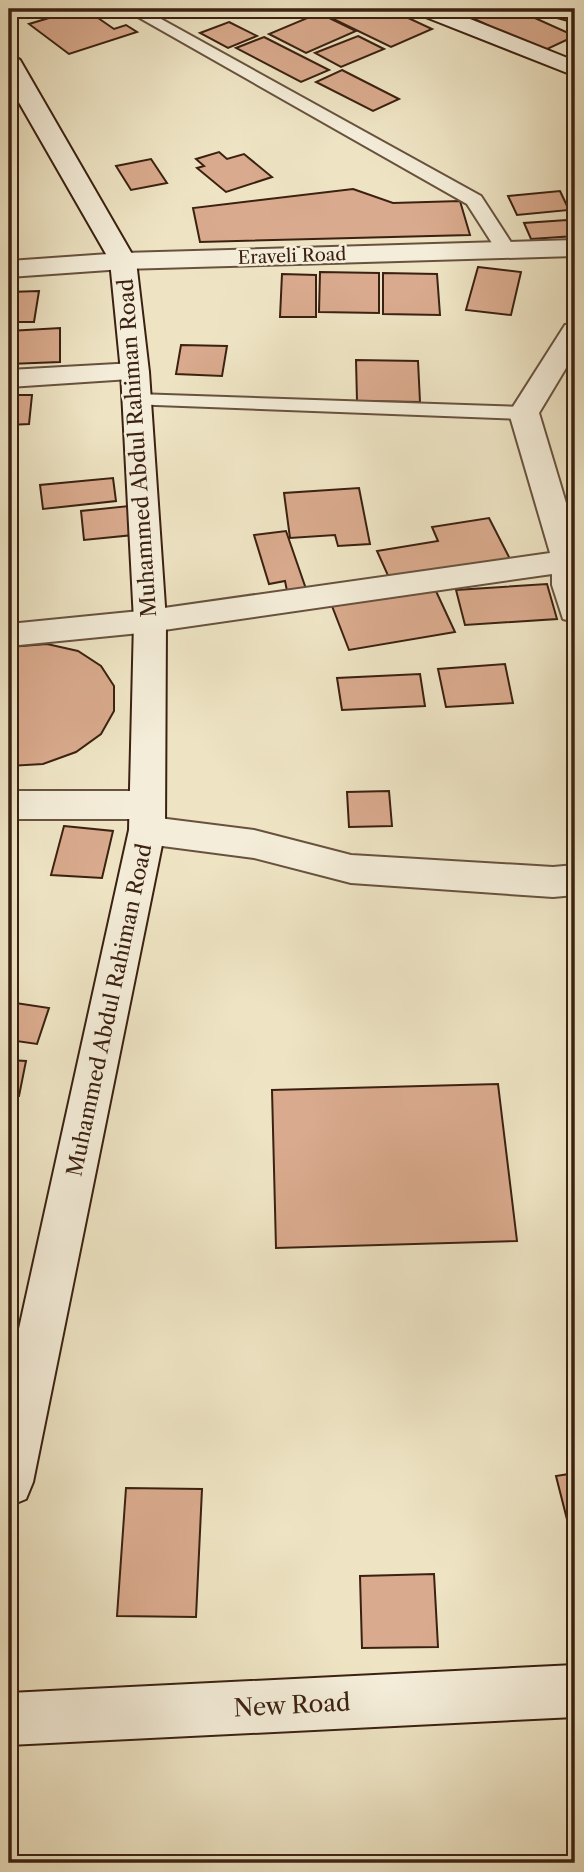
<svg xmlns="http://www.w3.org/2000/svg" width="584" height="1872" font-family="'Libre Caslon Text',serif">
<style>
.building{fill:#d9aa8d;stroke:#3b2111;stroke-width:2}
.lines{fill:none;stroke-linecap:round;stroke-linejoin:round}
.lane-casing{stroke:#68523e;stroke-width:4}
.street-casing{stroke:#68523e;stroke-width:4}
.secondary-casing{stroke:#3b2111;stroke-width:4}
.lane{fill:#f4edd9;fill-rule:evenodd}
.street{fill:#f4edd9;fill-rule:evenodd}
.secondary{fill:#f4edd9;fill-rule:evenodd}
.labels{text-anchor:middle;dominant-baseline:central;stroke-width:5;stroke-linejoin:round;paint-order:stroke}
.far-street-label{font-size:18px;fill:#3b2111;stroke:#f4edd9}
.street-label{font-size:21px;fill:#3b2111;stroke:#f4edd9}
.near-street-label{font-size:24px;fill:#3b2111;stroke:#f4edd9}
</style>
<rect width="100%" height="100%" fill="#eee4c4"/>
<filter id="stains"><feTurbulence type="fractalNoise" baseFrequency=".00286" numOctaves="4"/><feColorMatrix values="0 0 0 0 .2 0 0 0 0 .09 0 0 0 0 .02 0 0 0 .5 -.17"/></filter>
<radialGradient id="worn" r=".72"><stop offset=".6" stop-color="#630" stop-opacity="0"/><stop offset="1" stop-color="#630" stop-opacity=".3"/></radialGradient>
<g class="building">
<path d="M79,9H85L114,29L126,25L137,32L69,54L29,24Z"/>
<path d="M330,9H389L432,29L391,47L321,13Z"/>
<path d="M453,9H515L575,36L543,51Z"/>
<path d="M545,9H575V23L539,13Z"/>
<path d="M319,13L356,31L306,53L269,34Z"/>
<path d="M229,22L257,36L228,48L200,33Z"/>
<path d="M358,36L384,49L341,67L315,53Z"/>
<path d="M264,37L329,70L301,82L236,48Z"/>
<path d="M342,70L399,99L373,111L316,82Z"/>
<path d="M219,152L227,159L244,154L272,177L226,192L197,168L204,166L196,159Z"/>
<path d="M151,159L167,183L131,190L116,166Z"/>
<path d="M353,189L393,203L460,201L470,235L200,242L193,208Z"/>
<path d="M560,191L569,210L517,215L508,196Z"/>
<path d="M567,220L575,236L531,239L524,223Z"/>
<path d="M478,267L521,272L511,315L466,310Z"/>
<path d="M320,272L379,273V313L319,312Z"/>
<path d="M383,273L437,274L440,315L383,314Z"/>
<path d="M282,274L316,275V317H280Z"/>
<path d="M39,291L34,322H9V292Z"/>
<path d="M60,328V362L9,364V331Z"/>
<path d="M181,345L227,346L222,376L176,374Z"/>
<path d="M356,360L418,361L420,402L357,401Z"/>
<path d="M9,395H32L29,424L9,425Z"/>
<path d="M113,478L116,501L43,509L40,485Z"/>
<path d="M359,488L370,544L338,546L335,535L290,538L284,493Z"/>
<path d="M129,506L133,535L84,540L81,511Z"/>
<path d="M489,518L510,559L390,580L377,551L438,541L432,527Z"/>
<path d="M286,531L306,589L287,591L285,581L269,584L254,535Z"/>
<path d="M547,584L557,619L465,625L456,590Z"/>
<path d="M435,589L455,632L349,650L332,606Z"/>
<path d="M47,644L78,651L101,666L114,686V711L101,734L76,752L43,764L9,766V647Z"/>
<path d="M505,664L513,703L446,707L438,669Z"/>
<path d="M420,674L425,706L342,710L337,678Z"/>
<path d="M389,791L392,826L349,827L347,792Z"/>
<path d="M64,826L113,831L102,878L51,875Z"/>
<path d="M9,1002L49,1008L37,1044L9,1040Z"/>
<path d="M9,1060L26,1061L19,1096L9,1095Z"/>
<path d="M498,1084L517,1241L276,1248L272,1090Z"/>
<path d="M575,1473V1551L556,1476Z"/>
<path d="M126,1488L202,1489L196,1617L117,1616Z"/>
<path d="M434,1574L438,1647L362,1648L360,1576Z"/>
</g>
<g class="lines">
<g class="lane-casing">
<g id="lane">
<path d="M124,9H143L481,196L516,250L513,254H499L467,204Z"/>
<path d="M136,394L524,407L535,413L524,419L129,404L126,400Z"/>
</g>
</g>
<g class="street-casing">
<g id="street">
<path d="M575,240V256L123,269L9,277V261L123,253Z"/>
<path d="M575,323V353L539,413L575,533V622L563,619L552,585V574L150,632L9,646V624L150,610L550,553L509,413L565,325Z"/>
<path d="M135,363L145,366L149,372L145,378L9,387V370Z"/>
<path d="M9,791H145L158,795L163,805L158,815L151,817L254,830L351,855L553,867L575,865V895L553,897L351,883L254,858L147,844L134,840L129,830L134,820L139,819H9Z"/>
</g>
</g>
<g class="secondary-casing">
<g id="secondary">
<path d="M415,9H445L575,61V76L418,14Z"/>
<path d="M9,53L20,60L136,261L149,372L166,621L165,830L33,1482L26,1499L9,1506V1374L129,830L134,621L121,372L110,261L9,85Z"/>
<path d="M575,1665V1717L9,1745V1693Z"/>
</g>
</g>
<use href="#lane" class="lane"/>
<use href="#street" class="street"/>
<use href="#secondary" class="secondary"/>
</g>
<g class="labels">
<g class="far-street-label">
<text transform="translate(292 256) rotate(-2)">Eraveli Road</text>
</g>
<g class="street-label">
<text transform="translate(137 448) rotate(-94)">Muhammed Abdul Rahiman Road</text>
<text transform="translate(109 1010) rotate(-78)">Muhammed Abdul Rahiman Road</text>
</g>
<g class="near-street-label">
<text transform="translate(292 1705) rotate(-3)">New Road</text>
</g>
</g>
<rect width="584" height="1872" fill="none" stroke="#eee4c4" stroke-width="35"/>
<rect x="10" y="10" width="563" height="1851" fill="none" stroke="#3b2111" stroke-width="3.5"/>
<rect x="18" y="18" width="549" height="1837" fill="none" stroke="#3b2111" stroke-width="2"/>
<rect width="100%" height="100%" filter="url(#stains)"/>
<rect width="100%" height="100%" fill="url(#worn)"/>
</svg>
